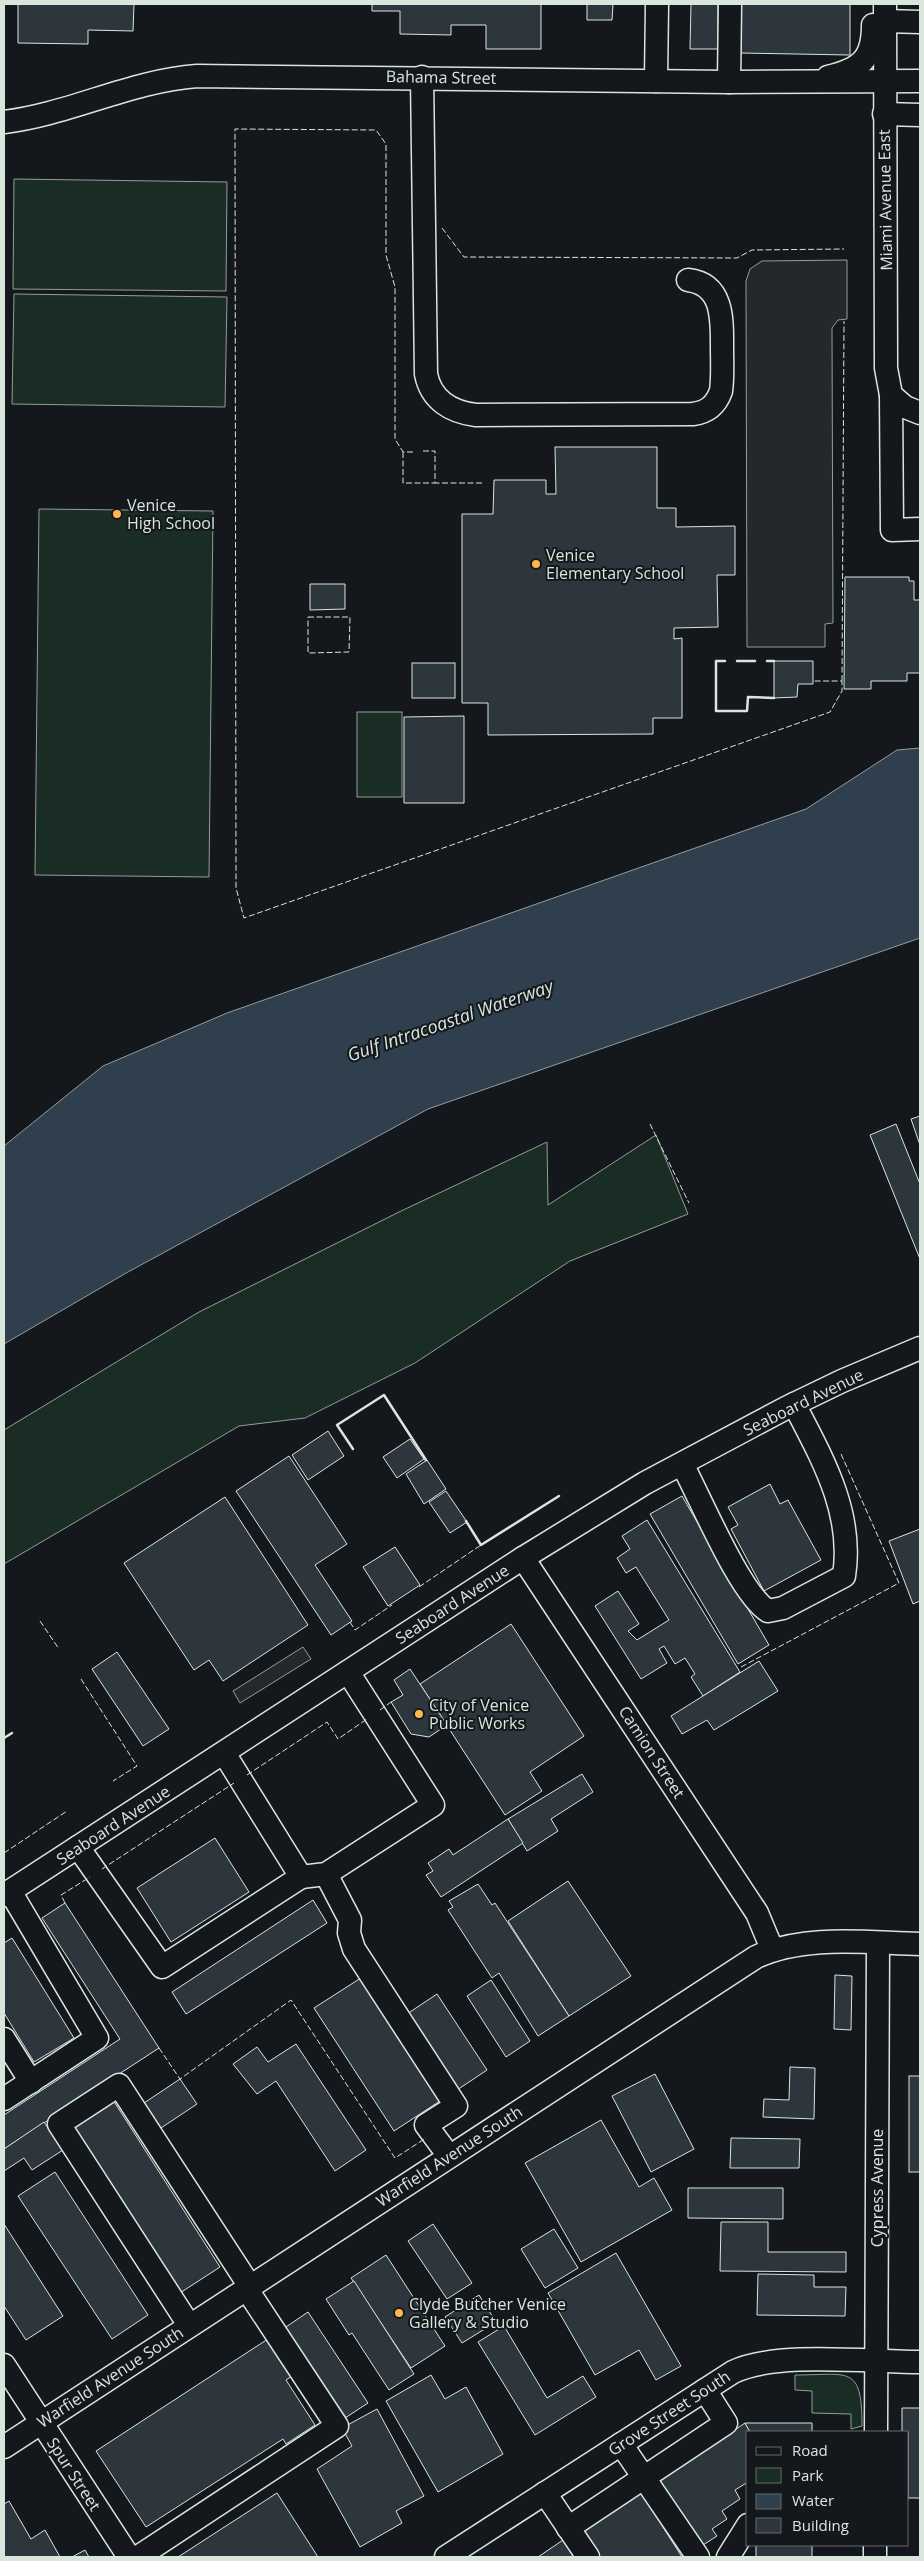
<svg xmlns="http://www.w3.org/2000/svg" width="924" height="2561" font-family="'Open Sans',sans-serif">
<style>
.green{fill:#1a2d24;stroke:#939e99}
.parking{fill:#24282b;stroke:#939e99}
.water{fill:#2f3f4d;stroke:#939e99}
.building{fill:#2c363c;stroke:#d8e6dc}
.lines{fill:none;stroke-linecap:round;stroke-linejoin:round}
.minor-casing{stroke:#d8e6dc;stroke-width:25}
.minor{stroke:#14181c;stroke-width:22}
.fence{stroke:#d8e6dc;stroke-width:1;stroke-dasharray:6 2.5;stroke-linecap:butt}
.wall{stroke:#d8e6dc;stroke-width:2.5}
.poi-dot{fill:#ffb74d;stroke:#14181c;stroke-width:2}
.labels{text-anchor:middle;dominant-baseline:central;stroke-width:4;stroke-linejoin:round;paint-order:stroke}
.street-label{font-size:16px;fill:#d8e6dc;stroke:#14181c}
.poi-label{font-size:16px;fill:#d8e6dc;stroke:#14181c;text-anchor:start}
.water-label{font-size:18px;font-style:italic;fill:#d8e6dc;stroke:#14181c}
</style>
<rect width="100%" height="100%" fill="#14181c"/>
<g class="green">
<path d="M14,179L227,182L226,291L13,289Z"/>
<path d="M14,294L227,297L225,407L12,404Z"/>
<path d="M39,509L213,511L209,877L35,875Z"/>
<rect x="357" y="712" width="45" height="85"/>
<path d="M656,1135L688,1214L570,1261L415,1363L305,1418L239,1426L4,1564V1430L199,1312L399,1212L547,1142L548,1205Z"/>
<path d="M795,2375C849,2375 862,2364 862,2426L851,2429V2414L812,2413V2391L795,2390Z"/>
</g>
<g class="parking">
<path d="M847,260V319L838,320L832,328L833,623L825,624V647H747L746,281L750,269L762,261Z"/>
<path d="M303,1647L311,1659L240,1703L233,1691Z"/>
</g>
<path class="water" d="M920,748V938L428,1109L128,1272L4,1344V1146L103,1066L227,1013L806,809L897,750Z"/>
<g class="building">
<path d="M18,4H134L133,31L88,30V44L18,43Z"/>
<path d="M372,4H541V49H486V25H451V35L400,34V11H372Z"/>
<path d="M587,4H613L612,20H587Z"/>
<path d="M691,4H718V49H690Z"/>
<path d="M741,4H850V55L741,53Z"/>
<path d="M555,447H657V508H676V527L735,526V575H717L718,627L674,628V639L682,638V718H653V734L488,735V703H462V514H493L494,480H546V494H556Z"/>
<path d="M845,577H909V581H914V600H919L920,597V673H907V681H871V689H844Z"/>
<path d="M310,584H345V609L310,610Z"/>
<path d="M774,661H813V684H798L797,697L774,698Z"/>
<rect x="412" y="663" width="43" height="35"/>
<path d="M464,716V803H404V717Z"/>
<path d="M920,1116V1145L911,1119Z"/>
<path d="M896,1124L920,1184V1259L870,1135Z"/>
<path d="M328,1431L344,1456L308,1480L292,1455Z"/>
<path d="M410,1439L424,1459L397,1478L383,1457Z"/>
<path d="M289,1456L347,1544L315,1565L352,1621L331,1635L236,1491Z"/>
<path d="M427,1460L446,1489L424,1504L406,1474Z"/>
<path d="M770,1484L780,1504L788,1500L821,1560L764,1591L731,1529L738,1525L728,1507Z"/>
<path d="M446,1491L467,1522L450,1533L429,1502Z"/>
<path d="M682,1496L769,1645L738,1664L650,1514Z"/>
<path d="M225,1497L308,1625L223,1681L209,1660L194,1670L124,1563Z"/>
<path d="M647,1520L740,1672L703,1696L691,1677L695,1674L685,1658L675,1664L664,1646L659,1649L667,1663L641,1679L595,1606L618,1591L639,1624L628,1631L637,1640L669,1620L636,1567L626,1573L617,1558L630,1549L622,1536Z"/>
<path d="M920,1529V1601L913,1604L889,1541Z"/>
<path d="M395,1547L420,1585L388,1606L363,1567Z"/>
<path d="M511,1624L584,1736L530,1772L542,1791L505,1815L420,1684Z"/>
<path d="M117,1652L169,1729L143,1746L92,1669Z"/>
<path d="M759,1661L778,1691L714,1730L707,1720L682,1734L671,1716Z"/>
<path d="M410,1669L447,1725L429,1737L411,1734L391,1702L403,1695L394,1680Z"/>
<path d="M582,1774L593,1792L551,1819L558,1831L527,1851L508,1819Z"/>
<path d="M508,1819L523,1843L441,1897L426,1875L433,1871L428,1863L449,1849L453,1855Z"/>
<path d="M215,1838L249,1892L171,1942L137,1888Z"/>
<path d="M568,1881L631,1976L569,2016L508,1921Z"/>
<path d="M478,1884L492,1905L495,1903L569,2016L538,2036L499,1973L492,1978L448,1910L453,1907L449,1901Z"/>
<path d="M313,1900L327,1923L186,2014L172,1992Z"/>
<path d="M65,1903L159,2048L4,2149V2115L120,2039L42,1918Z"/>
<path d="M12,1938L74,2038L34,2062L4,2013V1943Z"/>
<path d="M835,1975L852,1976L851,2030L834,2029Z"/>
<path d="M364,1976L443,2099L394,2131L314,2008Z"/>
<path d="M491,1980L530,2041L506,2057L467,1996Z"/>
<path d="M437,1994L487,2070L457,2090L407,2014Z"/>
<path d="M296,2044L366,2150L335,2171L276,2081L257,2094L233,2064L257,2047L268,2062Z"/>
<path d="M790,2067L815,2068L814,2119L763,2117L764,2099L789,2100Z"/>
<path d="M655,2074L694,2149L651,2172L612,2096Z"/>
<rect x="909" y="2076" width="11" height="96"/>
<path d="M180,2079L197,2104L161,2128L144,2103Z"/>
<path d="M113,2100L220,2267L180,2293L72,2126Z"/>
<path d="M601,2120L639,2187L654,2178L672,2210L581,2262L525,2163Z"/>
<path d="M44,2122L63,2150L32,2170L24,2158L4,2171V2149Z"/>
<path d="M731,2138L800,2139L799,2168H730Z"/>
<path d="M55,2172L148,2315L112,2339L18,2196Z"/>
<path d="M688,2188H783V2219L688,2218Z"/>
<path d="M721,2222H768V2252H846V2272L720,2271Z"/>
<path d="M4,2224L63,2316L26,2340L4,2306Z"/>
<path d="M433,2224L472,2283L447,2299L408,2241Z"/>
<path d="M554,2229L578,2268L545,2288L521,2249Z"/>
<path d="M616,2253L681,2366L656,2380L639,2350L595,2375L548,2293Z"/>
<path d="M386,2255L445,2346L411,2368L351,2278Z"/>
<path d="M758,2274L814,2275V2287H846L845,2316L757,2315Z"/>
<path d="M354,2281L414,2374L389,2390L352,2333L349,2335L326,2299Z"/>
<path d="M479,2295L496,2322L462,2343L445,2317Z"/>
<path d="M308,2312L368,2403L342,2420L283,2329Z"/>
<path d="M504,2326L547,2398L583,2376L596,2397L535,2435L478,2342Z"/>
<path d="M271,2337L295,2374L286,2380L315,2425L286,2444L283,2439L146,2527L96,2451Z"/>
<path d="M431,2375L445,2399L466,2387L503,2454L438,2492L386,2401Z"/>
<path d="M902,2408H920V2498H908V2432H902Z"/>
<path d="M377,2409L424,2496L396,2511L402,2523L360,2547L317,2469L352,2446L342,2428Z"/>
<path d="M745,2423L750,2432H748V2482L735,2490L740,2499L722,2511L727,2519L712,2529L717,2536L700,2547L658,2481Z"/>
<path d="M745,2423H812V2432H750Z"/>
<path d="M640,2491L682,2557H599L581,2529Z"/>
<path d="M277,2493L318,2557H178Z"/>
<path d="M9,2501L31,2539L45,2530L60,2557H4V2504Z"/>
<path d="M563,2540L574,2557H538Z"/>
<rect x="756" y="2545" width="56" height="12"/>
<path d="M85,2550L89,2557H72Z"/>
</g>
<g class="lines">
<g class="minor-casing">
<g id="minor">
<path d="M885,4L886,368L891,395L892,530L920,529"/>
<path d="M885,21L920,22"/>
<path d="M422,77L426,374C431,400 451,412 476,415L693,414C708,412 716,405 721,391C723,377 722,362 722,348C722,321 724,284 688,280"/>
<path d="M828,77C861,69 873,59 873,25"/>
<path d="M656,81L657,4"/>
<path d="M729,82L730,4"/>
<path d="M884,114L920,115"/>
<path d="M4,122C70,114 130,81 197,76L729,82L920,81"/>
<path d="M891,395L905,407L920,413"/>
<path d="M682,1464C700,1497 740,1594 768,1611L783,1608L844,1576C854,1513 822,1458 794,1404"/>
<path d="M523,1558L757,1913L772,1949"/>
<path d="M224,1753L301,1877L326,1874L433,1805L348,1672"/>
<path d="M78,1847L162,1967L301,1877"/>
<path d="M326,1874L350,1920L349,1933L354,1949L456,2106L426,2125L449,2156"/>
<path d="M4,1895L523,1558L645,1483L786,1408L842,1381L920,1348"/>
<path d="M4,2039L31,2082"/>
<path d="M4,2099L97,2038L10,1891"/>
<path d="M189,2325L59,2124L119,2085L249,2285"/>
<path d="M4,2365L129,2557"/>
<path d="M876,2432L878,1943"/>
<path d="M621,2444L698,2557"/>
<path d="M4,2447L756,1957C805,1934 868,1943 920,1944"/>
<path d="M545,2493L588,2557"/>
<path d="M568,2528L726,2423L705,2390"/>
<path d="M138,2557L337,2426L246,2288"/>
<path d="M446,2557L733,2372C777,2351 869,2362 920,2362"/>
<path d="M728,2557L748,2525"/>
<path d="M875,2557V2545"/>
</g>
</g>
<use href="#minor" class="minor"/>
<g class="fence">
<path d="M442,228L464,257L737,258L752,250L844,249"/>
<path d="M423,451H435V483H483"/>
<path d="M403,452V483H435"/>
<path d="M413,452H403L395,439V287L386,255V144L376,130L235,129L236,888L244,918L830,712L842,691V681H814"/>
<path d="M308,617H350L349,652L308,653Z"/>
<path d="M842,681L844,321"/>
<path d="M650,1124L689,1203"/>
<path d="M419,1587L481,1545"/>
<path d="M40,1621L59,1649"/>
<path d="M350,1622L355,1630L392,1605"/>
<path d="M741,1667L899,1583L841,1454"/>
<path d="M81,1679L137,1766L113,1781"/>
<path d="M380,1710L391,1702"/>
<path d="M247,1775L327,1722L338,1739L367,1719"/>
<path d="M4,1853L67,1811"/>
<path d="M102,1869L234,1783"/>
<path d="M65,1903L61,1895L90,1877"/>
<path d="M159,2048L180,2079L291,2000L395,2158L426,2138"/>
</g>
<g class="wall">
<path d="M725,661H716V711H747L748,697L774,698"/>
<path d="M737,661H755"/>
<path d="M767,661H774"/>
<path d="M353,1449L337,1425L384,1395L426,1460"/>
<path d="M466,1521L481,1545L559,1496"/>
<path d="M4,1738L12,1733"/>
</g>
</g>
<g class="poi-dot">
<circle cx="117" cy="514" r="5"/>
<circle cx="536" cy="564" r="5"/>
<circle cx="419" cy="1714" r="5"/>
<circle cx="399" cy="2313" r="5"/>
</g>
<g class="labels">
<g class="street-label">
<text transform="translate(441 77) rotate(1)">Bahama Street</text>
<text transform="translate(885 200) rotate(-91)">Miami Avenue East</text>
<text transform="translate(803 1402) rotate(-26)">Seaboard Avenue</text>
<text transform="translate(452 1604) rotate(-33)">Seaboard Avenue</text>
<text transform="translate(652 1752) rotate(57)">Camion Street</text>
<text transform="translate(113 1825) rotate(-33)">Seaboard Avenue</text>
<text transform="translate(449 2156) rotate(-33)">Warfield Avenue South</text>
<text transform="translate(877 2188) rotate(-90)">Cypress Avenue</text>
<text transform="translate(110 2377) rotate(-33)">Warfield Avenue South</text>
<text transform="translate(669 2413) rotate(-33)">Grove Street South</text>
<text transform="translate(74 2474) rotate(57)">Spur Street</text>
</g>
<g class="poi-label">
<text x="127" y="505">Venice<tspan x="127" dy="18">High School</tspan></text>
<text x="546" y="555">Venice<tspan x="546" dy="18">Elementary School</tspan></text>
<text x="429" y="1705">City of Venice<tspan x="429" dy="18">Public Works</tspan></text>
<text x="409" y="2304">Clyde Butcher Venice<tspan x="409" dy="18">Gallery &amp; Studio</tspan></text>
</g>
<g class="water-label">
<text transform="translate(450 1020) rotate(-19)">Gulf Intracoastal Waterway</text>
</g>
</g>
<rect width="924" height="2561" fill="none" stroke="#d8e6dc" stroke-width="10"/>
<rect x="746" y="2431" width="162" height="115" fill="#14181c" stroke="#626a69"/>
<rect x="756" y="2447" width="25" height="8" fill="#14181c" stroke="#626a69"/>
<text x="792" y="2456" font-size="15" fill="#d8e6dc">Road</text>
<rect x="756" y="2468" width="25" height="15" fill="#1a2d24" stroke="#626a69"/>
<text x="792" y="2481" font-size="15" fill="#d8e6dc">Park</text>
<rect x="756" y="2494" width="25" height="15" fill="#2f3f4d" stroke="#626a69"/>
<text x="792" y="2506" font-size="15" fill="#d8e6dc">Water</text>
<rect x="756" y="2518" width="25" height="15" fill="#2c363c" stroke="#626a69"/>
<text x="792" y="2531" font-size="15" fill="#d8e6dc">Building</text>
</svg>
